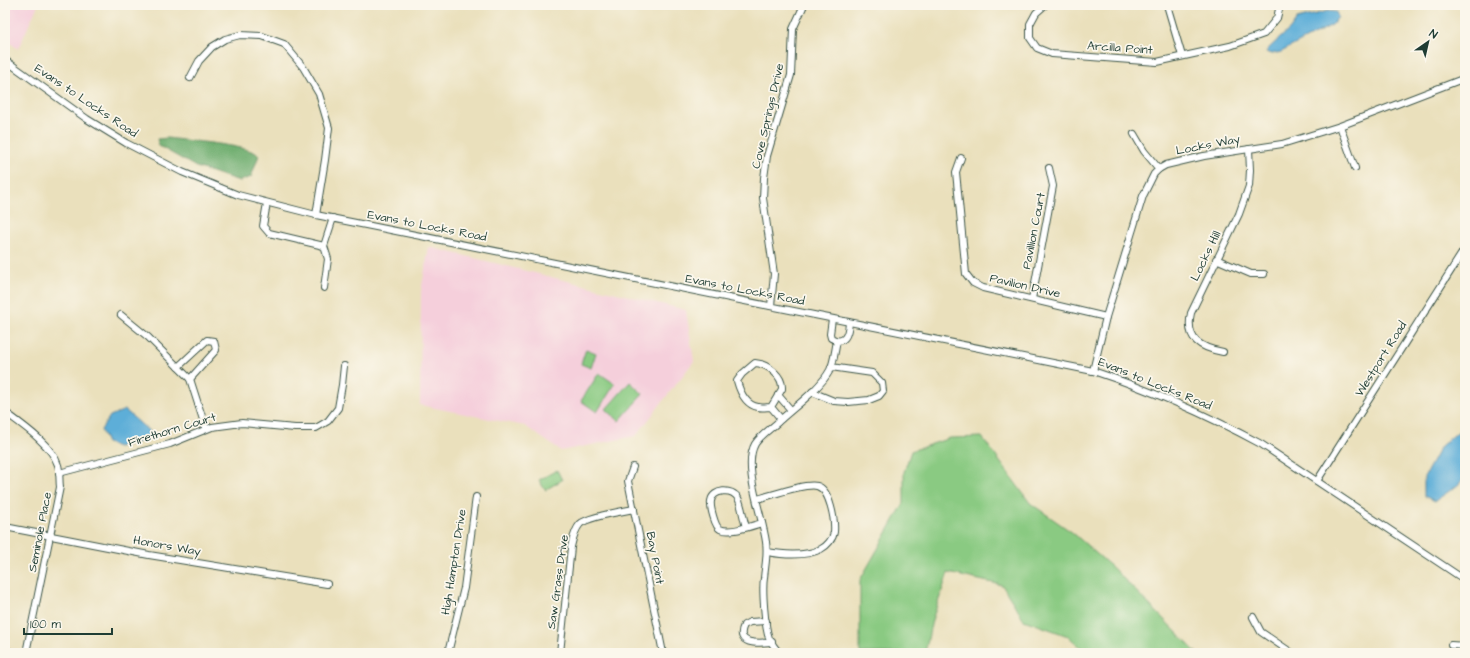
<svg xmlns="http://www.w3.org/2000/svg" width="1470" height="658" font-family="'Architects Daughter',sans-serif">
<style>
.built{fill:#f5cfdb}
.green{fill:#8aca82;stroke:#54845b}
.forest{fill:#6fae70;stroke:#477652}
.water{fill:#5daed8;stroke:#3e7686}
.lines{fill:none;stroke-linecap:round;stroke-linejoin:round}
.minor-casing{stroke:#3d5548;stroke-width:8}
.minor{stroke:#fff;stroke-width:6}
.labels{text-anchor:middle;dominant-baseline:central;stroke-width:3.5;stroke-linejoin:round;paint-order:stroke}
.street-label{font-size:12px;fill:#1f3d34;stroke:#fbf7ec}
</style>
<rect width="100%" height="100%" fill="#fbf7ec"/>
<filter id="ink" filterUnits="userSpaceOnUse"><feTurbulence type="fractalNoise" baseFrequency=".025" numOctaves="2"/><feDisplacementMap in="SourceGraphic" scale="8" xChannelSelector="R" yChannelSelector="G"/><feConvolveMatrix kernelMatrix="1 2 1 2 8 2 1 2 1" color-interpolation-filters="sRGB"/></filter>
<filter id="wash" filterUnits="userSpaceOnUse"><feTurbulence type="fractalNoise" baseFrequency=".012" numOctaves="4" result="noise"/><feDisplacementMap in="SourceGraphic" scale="16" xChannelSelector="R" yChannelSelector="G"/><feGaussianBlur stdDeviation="0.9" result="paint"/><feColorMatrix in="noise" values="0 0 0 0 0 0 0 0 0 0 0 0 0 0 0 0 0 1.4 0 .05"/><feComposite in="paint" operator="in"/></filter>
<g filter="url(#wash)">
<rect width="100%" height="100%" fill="#eae0bc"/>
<g class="built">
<path d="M5,5H38L18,49L5,39Z"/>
<path d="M429,247L686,310L694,361L636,436L561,451L525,426L420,405L421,291Z"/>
</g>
<g class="green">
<path d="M586,349L596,353L591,368L581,364Z"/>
<path d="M599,373L615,384L597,412L581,401Z"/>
<path d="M630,382L643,394L619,421L606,409Z"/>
<path d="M982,437L1030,503L1073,533L1114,569L1197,653H1087L1068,636L1024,620L1002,585L948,573L932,620L925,653H860V580L904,503V472L911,451L950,438Z"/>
<path d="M557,470L562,480L545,490L539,480Z"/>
</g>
<path class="forest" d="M167,138C187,141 245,144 259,155L251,177L240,181L196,167L159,146L157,139Z"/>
<g class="water">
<path d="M1328,11L1336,12L1338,17L1332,25L1281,52L1272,54L1266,52L1270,47L1290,29L1297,19Z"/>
<path d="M125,410L150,432L151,439L118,447L107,443L101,430L110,416Z"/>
<path d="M1460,430H1465V477L1458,485L1435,501L1424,496V477L1441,446Z"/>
</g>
</g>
<g filter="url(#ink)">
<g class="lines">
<g class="minor-casing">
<g id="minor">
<path d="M1045,5L1036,13L1030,24V38L1037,48L1052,54L1157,62L1230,46L1264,34L1277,18L1280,5"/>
<path d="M1167,5L1182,56"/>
<path d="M5,60L87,119L126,143L182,172L238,195L316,215L1093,371C1151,390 1207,415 1261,444L1465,580"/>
<path d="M190,78L199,61L212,47L225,39L240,35L262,36L284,44L303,67L319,94L329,128L325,160L316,215"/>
<path d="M1340,126L1355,168"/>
<path d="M1134,134L1144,151L1159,169"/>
<path d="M961,158L956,172L966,274L973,283L983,288L1106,317"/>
<path d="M267,203L263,226L269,233L324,246"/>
<path d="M1216,259L1251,274H1264"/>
<path d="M324,288L328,259L324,246L333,218"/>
<path d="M1032,299L1053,186L1049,168"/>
<path d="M771,306L774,274L763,198L764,178L767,156L791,75L793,29L804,5"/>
<path d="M121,315L148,337L190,379L206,429"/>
<path d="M832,319L830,334L831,338C845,346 848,334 849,323"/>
<path d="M1223,352C1201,348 1185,340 1191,313L1239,214L1249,186L1250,170L1249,149"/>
<path d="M178,367L207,340L214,341L216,350L190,379"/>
<path d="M1093,371L1106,317L1143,196L1154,174L1159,169L1166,165L1204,156L1282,144L1340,126L1465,78"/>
<path d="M812,392L834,401L848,402L869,400L879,396L883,391L882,383L872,373L831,367"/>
<path d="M778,395L791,410"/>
<path d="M771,407L782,389C783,376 768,364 755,363L742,374L737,381C740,392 746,405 758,407C762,408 767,407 771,407L781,419"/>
<path d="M5,412C21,424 52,445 58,465C60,471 59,480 60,487L26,653"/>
<path d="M633,467L628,481L663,653"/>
<path d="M59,473L170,444L212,427L242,423L295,428H316L328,421L338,408L342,385L344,366"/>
<path d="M1317,481L1464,250"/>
<path d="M757,499C770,496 804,483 817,486C830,489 835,521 834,532C833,539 827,546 821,549C805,557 784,555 767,552"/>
<path d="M5,527L149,555L327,584"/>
<path d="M746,527C743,518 742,506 738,498C732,488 713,489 711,501C710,507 715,527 720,529C730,534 752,526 762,523"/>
<path d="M1253,617L1261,632L1292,653"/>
<path d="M766,621L750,622L744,625C734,646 760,643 772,642"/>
<path d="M1451,645L1465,646"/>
<path d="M5,651L18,653"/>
<path d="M448,653L464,588L476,497"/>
<path d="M560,653L571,547C573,539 574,531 580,524C587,517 623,511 634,509"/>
<path d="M780,653C775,649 772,644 769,638C765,628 762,590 764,578C765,566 768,554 766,542C763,517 742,467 755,444C760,436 769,430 777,423C793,408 820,389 830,370C834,362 835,350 837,341"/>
</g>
</g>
<use href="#minor" class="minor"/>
</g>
</g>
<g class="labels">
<g class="street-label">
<text transform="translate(1120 48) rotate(4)">Arcilla Point</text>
<text transform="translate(86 101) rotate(34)">Evans to Locks Road</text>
<text transform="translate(768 116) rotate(-77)">Cove Springs Drive</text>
<text transform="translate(1208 145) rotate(-11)">Locks Way</text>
<text transform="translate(427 226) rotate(11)">Evans to Locks Road</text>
<text transform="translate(1034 231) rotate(-79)">Pavillion Court</text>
<text transform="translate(1206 256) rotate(-64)">Locks Hill</text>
<text transform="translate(1025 286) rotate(13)">Pavilion Drive</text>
<text transform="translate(745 290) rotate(11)">Evans to Locks Road</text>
<text transform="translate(1381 359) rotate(-58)">Westport Road</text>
<text transform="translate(1155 384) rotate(22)">Evans to Locks Road</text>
<text transform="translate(172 430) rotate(-17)">Firethorn Court</text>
<text transform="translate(40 532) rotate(-79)">Seminole Place</text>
<text transform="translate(167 546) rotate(10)">Honors Way</text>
<text transform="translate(655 558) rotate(79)">Bay Point</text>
<text transform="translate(454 562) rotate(-81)">High Hampton Drive</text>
<text transform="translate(558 582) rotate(-82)">Saw Grass Drive</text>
</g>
</g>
<rect width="1470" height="658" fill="none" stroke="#fbf7ec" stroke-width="20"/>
<g transform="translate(1428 42) rotate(34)" stroke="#fbf7ec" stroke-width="3" paint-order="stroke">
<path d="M0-3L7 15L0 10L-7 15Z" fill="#1f3d34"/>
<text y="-6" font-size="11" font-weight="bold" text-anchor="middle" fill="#1f3d34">N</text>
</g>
<path d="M24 628v6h88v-6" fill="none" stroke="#1f3d34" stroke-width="2"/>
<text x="30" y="628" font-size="12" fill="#1f3d34" stroke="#fbf7ec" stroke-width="3" paint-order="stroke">100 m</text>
</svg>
